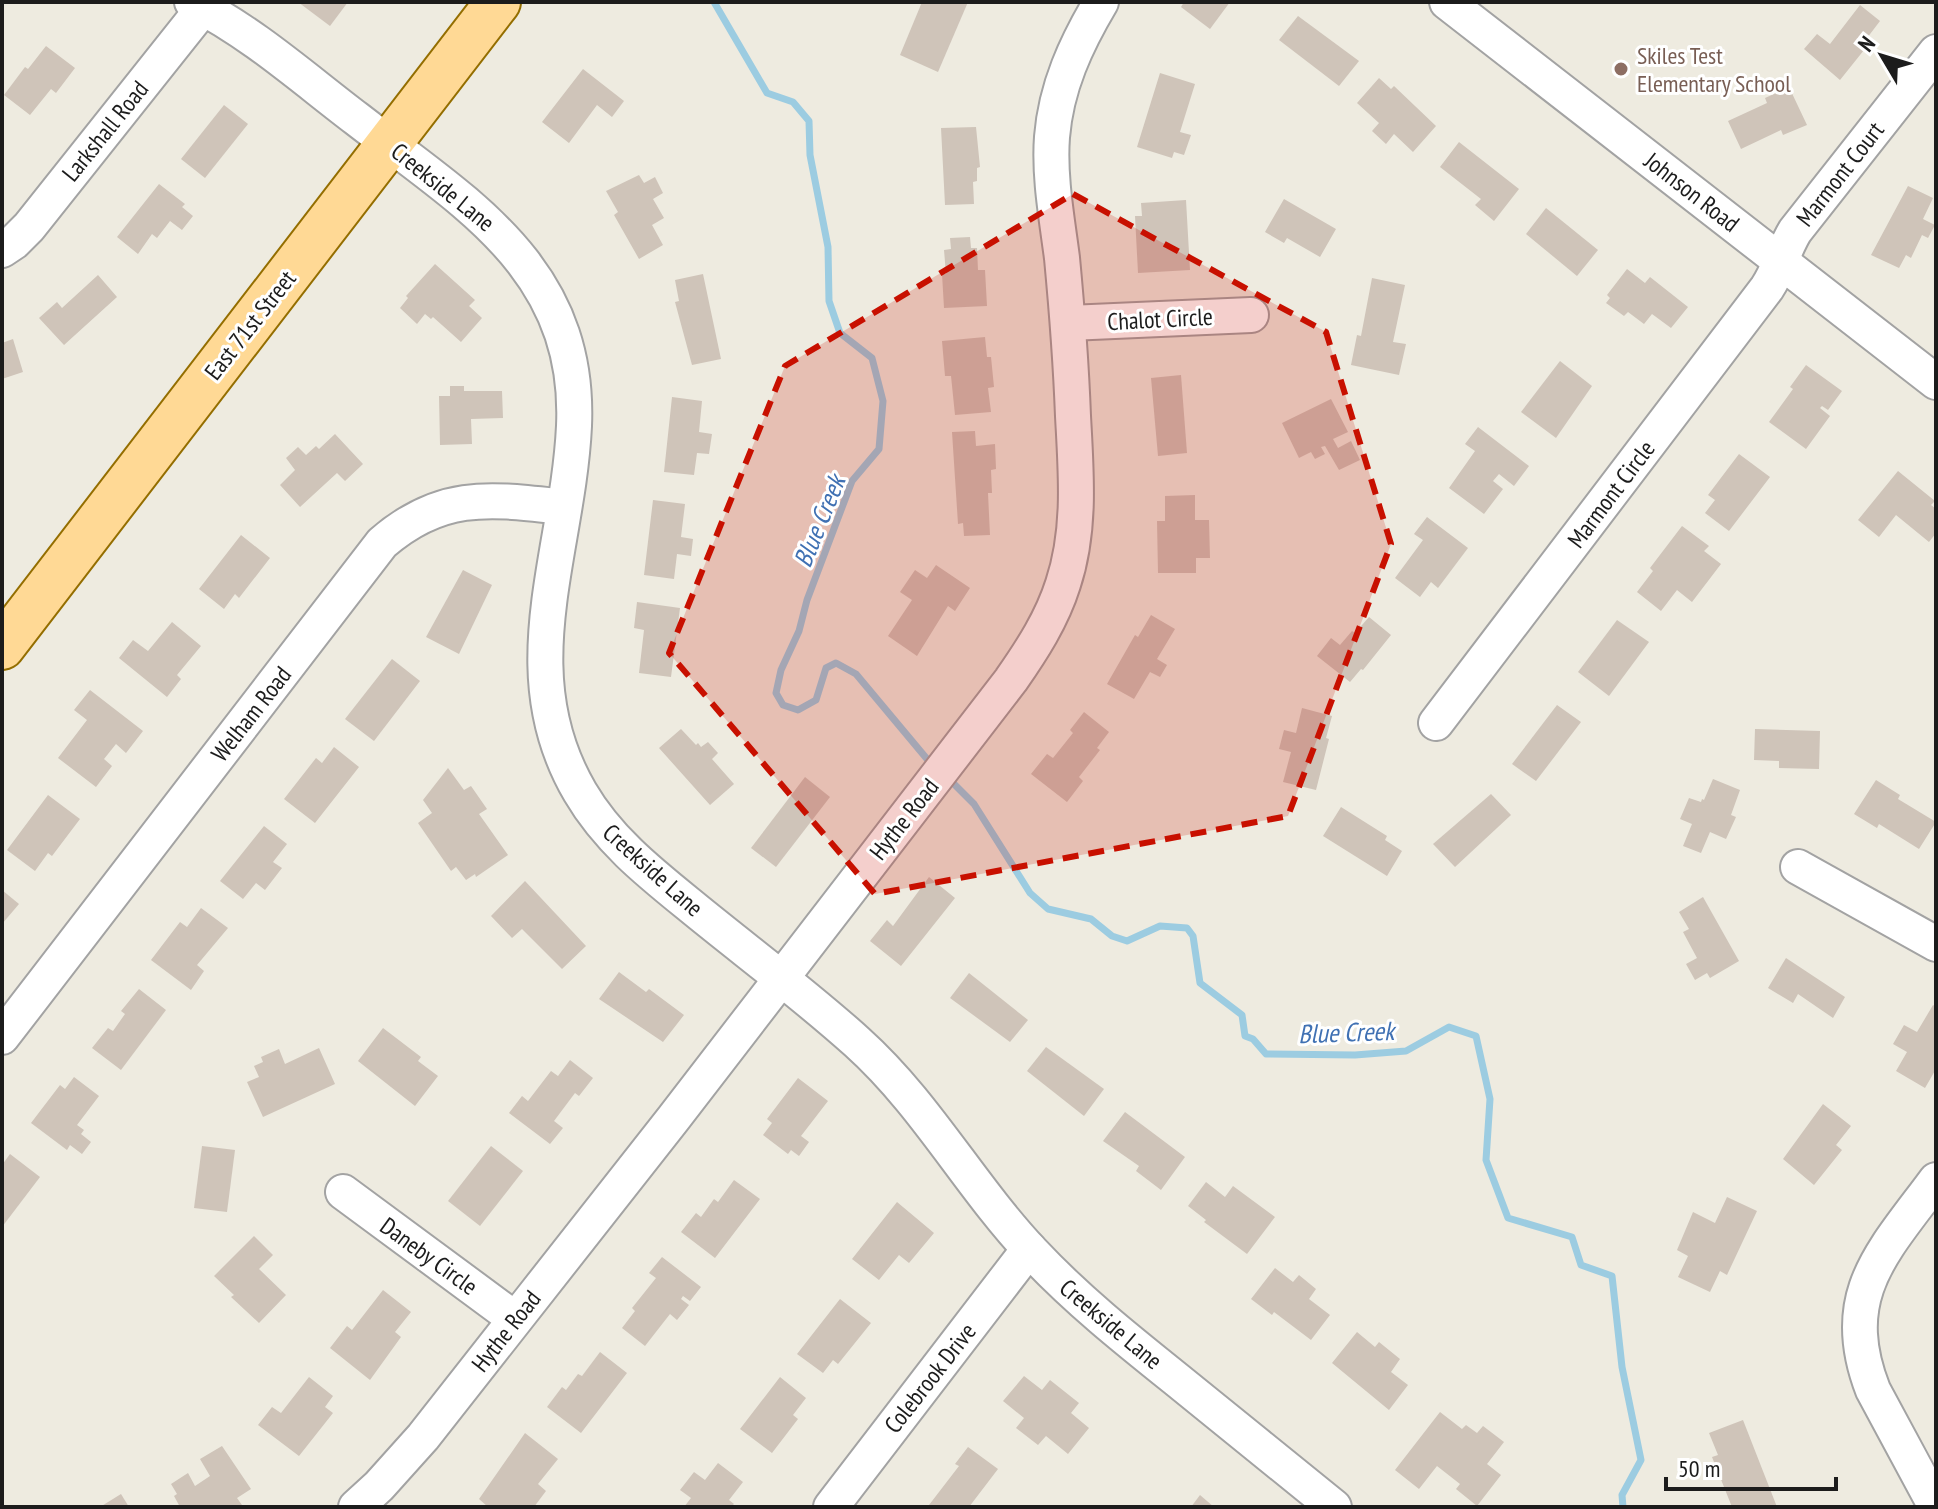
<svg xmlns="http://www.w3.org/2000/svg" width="1938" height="1509" font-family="'PT Sans Narrow',sans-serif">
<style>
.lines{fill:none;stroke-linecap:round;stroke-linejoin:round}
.stream{stroke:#9ccce1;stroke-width:7}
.building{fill:#cfc4b9}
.minor-casing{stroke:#a3a3a3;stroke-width:38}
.major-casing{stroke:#946e00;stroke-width:48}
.minor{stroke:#fff;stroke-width:34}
.major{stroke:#ffd995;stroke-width:44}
.marked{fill:#c81000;fill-opacity:0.2;stroke:#c81000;stroke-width:6;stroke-dasharray:16 10;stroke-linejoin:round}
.education-dot{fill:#8d6e63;stroke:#fff;stroke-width:3}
.labels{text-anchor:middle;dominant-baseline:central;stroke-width:6;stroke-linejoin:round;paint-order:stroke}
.education-label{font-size:24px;fill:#785e54;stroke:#fff;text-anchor:start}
.street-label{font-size:24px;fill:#1c1c1c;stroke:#fff}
.water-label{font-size:26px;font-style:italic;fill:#4071b3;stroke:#fff}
</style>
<rect width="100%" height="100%" fill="#eeebe0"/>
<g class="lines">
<g class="stream">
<path d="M714,2L767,93L793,102L809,121L810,155L828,247L829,301L840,333L872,358L883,401L879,449L852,481L807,600L799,631L781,670L776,693L783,705L798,710L816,700L826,668L836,663L856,674L927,759"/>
<path d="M953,783L974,804L1030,893L1048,909L1091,919L1112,936L1127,941L1160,926L1187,928L1193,936L1200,983L1242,1015L1245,1036L1253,1039L1266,1054L1355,1055L1406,1051L1449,1027L1476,1036L1490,1099L1486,1160L1508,1218L1572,1237L1581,1265L1612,1276L1622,1367L1641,1460L1622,1495L1623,1507"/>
</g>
</g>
<g class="building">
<path d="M298,2H348L330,26Z"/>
<path d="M922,2H968L938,72L900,55Z"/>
<path d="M1184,2H1230L1210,29L1181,7Z"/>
<path d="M1860,5L1880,21L1864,42L1868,45L1840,80L1804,49L1817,34L1830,44Z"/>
<path d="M1298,16L1359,61L1339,86L1279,40Z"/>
<path d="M46,46L75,68L56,93L51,89L30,115L4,95L25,67L28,69Z"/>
<path d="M583,69L624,101L612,117L597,105L569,143L542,122Z"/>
<path d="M1160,73L1195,84L1180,132L1191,135L1184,155L1174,152L1172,158L1137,147Z"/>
<path d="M1379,78L1391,89L1394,86L1436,126L1413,152L1394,134L1386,144L1372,131L1379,123L1357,103Z"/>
<path d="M1789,87L1807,125L1783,135L1781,130L1741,149L1728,121L1767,103L1765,98Z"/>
<path d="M224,105L248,124L205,178L181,159Z"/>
<path d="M976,127L980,167L977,168V181L973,182L974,204L945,205L941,128Z"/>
<path d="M1459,142L1519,189L1494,221L1475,205L1481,199L1440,167Z"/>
<path d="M639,175L644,183L655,177L663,193L653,199L664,218L652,225L663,245L639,259L614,215L618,212L606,191Z"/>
<path d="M159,184L185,204L182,207L193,216L182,230L170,221L157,238L152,234L138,254L117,237Z"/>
<path d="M1908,186L1933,198L1923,219L1935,225L1928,238L1922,235L1911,258L1906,255L1899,268L1871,255Z"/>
<path d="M1284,199L1336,229L1320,257L1287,238L1284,243L1265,232Z"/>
<path d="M1186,200L1190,270L1138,273L1135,216H1142L1141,203Z"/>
<path d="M1546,208L1598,250L1577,276L1526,234Z"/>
<path d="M970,237L971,248H977L978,270H985L987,306L944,308L942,274H946L944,250L951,249L950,238Z"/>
<path d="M435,264L475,300L469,306L482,318L461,342L433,317L431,319L425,314L417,324L400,308L408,298L406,296Z"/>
<path d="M1627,269L1645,283L1650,277L1688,307L1671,328L1652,314L1644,324L1628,312L1624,316L1606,303L1610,298L1607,295Z"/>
<path d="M703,274L721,359L692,365L675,302L679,301L675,280Z"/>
<path d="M98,275L117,297L64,345L39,318L57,302L62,308Z"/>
<path d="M1372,278L1405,285L1393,342L1406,344L1399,375L1351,365L1357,335L1361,336Z"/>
<path d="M985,337L987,357H991L994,387L988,388L991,412L955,415L951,376H945L942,341Z"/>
<path d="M13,339L23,372L2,379V343Z"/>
<path d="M1560,361L1592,386L1556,438L1521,412Z"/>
<path d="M1806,365L1842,391L1828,410L1822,406L1820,408L1830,416L1806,449L1769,422L1793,389L1790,387Z"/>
<path d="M1181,375L1187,453L1158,456L1151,378Z"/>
<path d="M450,386H464V391H502L503,418L471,419L472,444L440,445L439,396H450Z"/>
<path d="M672,397L702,401L699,432L712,434L709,454L697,453L694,475L664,472Z"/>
<path d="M1331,399L1348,432L1333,439L1338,448L1351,441L1360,460L1339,470L1325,446L1321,447L1325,454L1315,459L1311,452L1299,458L1282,423Z"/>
<path d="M1478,427L1529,466L1514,486L1499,474L1493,481L1503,489L1484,514L1449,488L1475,451L1465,444Z"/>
<path d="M975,431L976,446L995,444L996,469L991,470L992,493H988L990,535L964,536L963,523L958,524L952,432Z"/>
<path d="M335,434L363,464L345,481L337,473L300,507L280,485L295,470L286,458L298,447L306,455L316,446L319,449Z"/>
<path d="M1739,454L1770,477L1729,531L1705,513L1715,500L1708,495Z"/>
<path d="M1898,471L1935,501L1931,505L1936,509V533L1929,542L1896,515L1879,537L1858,520Z"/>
<path d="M1195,495V520H1209L1210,558H1196V573H1158L1157,521H1165V496Z"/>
<path d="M653,500L685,504L681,537L693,539L691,556L677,554L674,579L644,575Z"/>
<path d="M1427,517L1468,548L1438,588L1431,582L1420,597L1395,578L1423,540L1414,534Z"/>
<path d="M1682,526L1709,546L1704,551L1721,564L1692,602L1677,590L1661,611L1637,592L1653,571L1650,568Z"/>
<path d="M241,535L270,558L239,598L235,594L224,609L199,589Z"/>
<path d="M936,565L970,588L955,611L948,606L917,656L888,636L912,600L900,592L915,570L927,578Z"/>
<path d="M463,570L492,585L459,654L426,637Z"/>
<path d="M637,602L680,608L671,677L639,673L644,630L634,628Z"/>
<path d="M1151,615L1175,629L1157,659L1167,665L1160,677L1150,672L1134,699L1107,684L1135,635L1138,637Z"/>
<path d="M1369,617L1391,635L1363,670L1361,669L1350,682L1317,656L1331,638L1340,645L1352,631L1355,633Z"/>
<path d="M1617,620L1649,642L1609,696L1578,672Z"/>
<path d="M172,622L201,646L177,675L181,679L167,697L119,658L133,640L148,651Z"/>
<path d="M392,659L420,681L374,741L345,719Z"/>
<path d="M90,690L143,731L126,753L116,744L104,759L112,766L96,787L58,758L87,720L74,710Z"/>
<path d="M1557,705L1581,722L1536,781L1512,764Z"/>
<path d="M1302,708L1332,716L1326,738L1329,739L1316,790L1283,782L1291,752L1279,749L1284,730L1296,733Z"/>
<path d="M1084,712L1109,732L1097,748L1100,750L1079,777L1083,781L1067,802L1031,774L1047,754L1053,758L1073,733L1070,730Z"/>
<path d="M681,729L696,745L698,743L701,747L708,742L718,753L712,759L734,784L710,805L659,748Z"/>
<path d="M1755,729L1820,731L1819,769L1779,768V761L1754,760Z"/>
<path d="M334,747L359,767L315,823L284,799L316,758L322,763Z"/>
<path d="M448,768L464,790L471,786L487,809L479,814L508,855L476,877L475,874L466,880L456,867L451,871L418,823L432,813L423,800Z"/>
<path d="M805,777L830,797L776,867L751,848Z"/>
<path d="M1713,779L1740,790L1731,815L1736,817L1726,839L1710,832L1701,853L1683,846L1692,824L1680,819L1689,798L1701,802L1702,799L1704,800Z"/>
<path d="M1876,780L1900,795L1898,799L1936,822L1919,849L1879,824L1877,828L1854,814Z"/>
<path d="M1491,794L1511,815L1455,867L1433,844Z"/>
<path d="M48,795L80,819L52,856L48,853L35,871L7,850Z"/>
<path d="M1341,807L1387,836L1385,840L1402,851L1387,876L1323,836Z"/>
<path d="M264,826L287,844L273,862L282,868L265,890L256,883L243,899L220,881Z"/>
<path d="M929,877L955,898L901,966L870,941L887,920L893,926Z"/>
<path d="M525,881L586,946L562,969L522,929L512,938L491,916Z"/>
<path d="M2,890L19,904L2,924Z"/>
<path d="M1703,897L1739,961L1710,978L1707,973L1695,980L1686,964L1697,958L1683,932L1689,929L1679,912Z"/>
<path d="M201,908L228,928L197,965L204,971L191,990L151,960L180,922L187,927Z"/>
<path d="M1786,958L1845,997L1833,1018L1798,994L1793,1003L1768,988Z"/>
<path d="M619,972L646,992L649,989L684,1015L663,1042L599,999Z"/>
<path d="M969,973L1028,1020L1010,1042L950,998Z"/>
<path d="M139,989L166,1010L121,1070L92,1048L108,1028L113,1031L125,1014L121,1011Z"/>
<path d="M1933,1005L1936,1007V1069L1925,1088L1896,1071L1907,1052L1893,1044L1904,1025L1917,1032Z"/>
<path d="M383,1028L421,1057L418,1061L438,1076L415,1106L358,1061Z"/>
<path d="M1046,1047L1104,1089L1084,1116L1027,1071Z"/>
<path d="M319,1048L335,1084L263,1117L247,1082L259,1077L254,1066L263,1062L261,1057L279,1049L285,1064Z"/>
<path d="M570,1060L593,1078L579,1096L575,1093L554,1121L563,1128L550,1144L509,1113L522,1096L528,1101L551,1071L558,1076Z"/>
<path d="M74,1077L99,1096L77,1125L84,1130L81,1134L91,1142L82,1154L70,1145L67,1150L31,1123L60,1085L65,1089Z"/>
<path d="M798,1078L828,1101L801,1136L809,1142L799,1156L791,1150L788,1154L763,1135L772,1123L767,1119Z"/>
<path d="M1823,1104L1851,1126L1836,1145L1842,1150L1814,1185L1783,1159Z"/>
<path d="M1125,1112L1185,1157L1161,1190L1136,1171L1139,1166L1103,1141Z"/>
<path d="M202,1146L235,1150L227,1212L194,1208Z"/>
<path d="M491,1146L523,1171L480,1226L448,1201Z"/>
<path d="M10,1154L40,1177L2,1227V1165Z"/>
<path d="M734,1180L760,1199L715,1258L681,1232L696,1213L701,1217L714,1199L718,1202Z"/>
<path d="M1206,1182L1225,1197L1233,1186L1275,1217L1247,1254L1204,1222L1206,1220L1188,1206Z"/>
<path d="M1727,1197L1757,1211L1727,1275L1720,1271L1710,1292L1678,1277L1688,1256L1677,1250L1693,1212L1715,1223Z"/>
<path d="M897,1202L934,1233L909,1263L899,1255L879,1280L852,1259Z"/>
<path d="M254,1236L273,1255L259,1269L286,1295L259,1323L231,1297L234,1295L214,1276Z"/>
<path d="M662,1257L701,1287L690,1301L683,1296L681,1299L689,1305L677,1320L670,1314L645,1346L622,1328L635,1311L632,1308L656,1278L649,1273Z"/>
<path d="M1275,1268L1293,1282L1299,1275L1316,1289L1309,1299L1330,1315L1311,1340L1274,1312L1272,1315L1251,1299Z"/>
<path d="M383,1290L411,1312L395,1332L401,1337L370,1380L330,1348L347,1326L352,1330Z"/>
<path d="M840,1299L871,1323L838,1364L833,1360L823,1373L797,1354Z"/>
<path d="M1357,1332L1375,1347L1379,1342L1400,1359L1391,1372L1408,1385L1389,1410L1332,1363Z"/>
<path d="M600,1352L627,1373L581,1433L547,1407L562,1387L566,1390L578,1374L582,1376Z"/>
<path d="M1024,1376L1042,1390L1050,1380L1079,1403L1071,1413L1089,1428L1068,1454L1046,1436L1038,1445L1016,1428L1024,1418L1003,1401Z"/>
<path d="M309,1377L333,1396L325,1407L333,1413L299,1456L258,1425L272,1407L281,1413Z"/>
<path d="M780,1377L806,1398L793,1415L798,1419L772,1453L740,1429Z"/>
<path d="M1440,1412L1462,1429L1466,1425L1477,1433L1483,1426L1504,1442L1487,1464L1501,1475L1477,1506L1456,1489L1460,1484L1437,1466L1419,1489L1395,1470Z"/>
<path d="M1743,1420L1777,1507H1732L1712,1457L1718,1455L1709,1433Z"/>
<path d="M525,1433L558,1459L538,1484L546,1491L534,1507H488L479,1499Z"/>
<path d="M222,1446L251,1489L237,1498L242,1505L180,1507L174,1496L177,1494L171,1484L188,1473L195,1486L210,1476L200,1459Z"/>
<path d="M968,1447L998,1469L969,1507H932L929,1505L959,1466L955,1464Z"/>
<path d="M718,1463L743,1482L729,1500L734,1504L731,1507H684L691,1498L680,1490L694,1472L705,1480Z"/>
<path d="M121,1494L129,1507H100Z"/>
<path d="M1200,1495L1214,1507H1191Z"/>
</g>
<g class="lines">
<g class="minor-casing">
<g id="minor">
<path d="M192,2C253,33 303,78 357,119C465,203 581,268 574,426C568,553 509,671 580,792C608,840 650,873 692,907C747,952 805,995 857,1042C926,1104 969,1185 1032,1252C1076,1299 1126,1339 1176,1379C1229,1422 1281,1464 1334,1507"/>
<path d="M1447,2L1936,382"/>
<path d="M2,250L14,242L29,227L208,2"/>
<path d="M1069,323L1251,315"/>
<path d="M1436,723L1767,288C1779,270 1784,249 1795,231L1936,52"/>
<path d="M1798,867L1936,944"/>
<path d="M2,1037L382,543C442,491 491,499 564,507"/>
<path d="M343,1192L515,1319"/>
<path d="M356,1507L379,1486L423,1437L673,1119L1011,680C1032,650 1052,619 1063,584C1081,530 1076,472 1073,416C1071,363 1067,311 1062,258C1057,219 1049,177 1052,137C1056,87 1076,44 1101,2"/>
<path d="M831,1507L1029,1249"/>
<path d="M1936,1507L1873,1390C1836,1295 1883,1252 1936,1180"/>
</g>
</g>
<g class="major-casing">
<path id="major" d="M2,647L498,2"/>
</g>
<use href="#minor" class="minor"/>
<use href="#major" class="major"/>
</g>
<path class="marked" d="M1073,194L1326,332L1391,544L1288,816L875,894L669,653L785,366Z"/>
<circle class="education-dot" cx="1621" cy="69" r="8"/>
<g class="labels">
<g class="education-label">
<text x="1637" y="55">Skiles Test<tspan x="1637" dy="28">Elementary School</tspan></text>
</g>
<g class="street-label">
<text transform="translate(105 131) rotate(-51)">Larkshall Road</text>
<text transform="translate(1840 174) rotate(-52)">Marmont Court</text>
<text transform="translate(443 187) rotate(39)">Creekside Lane</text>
<text transform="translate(1692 192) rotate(38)">Johnson Road</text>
<text transform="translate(1160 319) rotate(-3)">Chalot Circle</text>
<text transform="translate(250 325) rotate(-52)">East 71st Street</text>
<text transform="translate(1611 494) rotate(-53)">Marmont Circle</text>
<text transform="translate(251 714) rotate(-52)">Welham Road</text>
<text transform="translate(904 819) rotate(-52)">Hythe Road</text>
<text transform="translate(653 870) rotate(42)">Creekside Lane</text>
<text transform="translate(429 1256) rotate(36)">Daneby Circle</text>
<text transform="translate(1111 1324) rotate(40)">Creekside Lane</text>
<text transform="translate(506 1331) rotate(-52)">Hythe Road</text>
<text transform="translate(930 1378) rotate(-52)">Colebrook Drive</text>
</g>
<g class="water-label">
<text transform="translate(819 521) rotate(-68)">Blue Creek</text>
<text transform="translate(1346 1032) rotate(-2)">Blue Creek</text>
</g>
</g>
<rect width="1938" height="1509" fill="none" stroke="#1c1c1c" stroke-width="8"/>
<g transform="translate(1882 56) rotate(308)" stroke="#ffffff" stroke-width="6" paint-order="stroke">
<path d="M0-6L14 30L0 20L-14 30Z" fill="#1c1c1c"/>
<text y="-12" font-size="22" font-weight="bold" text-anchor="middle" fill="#1c1c1c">N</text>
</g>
<path d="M1666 1477v12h170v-12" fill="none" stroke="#1c1c1c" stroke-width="4"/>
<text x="1678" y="1477" font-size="24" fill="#1c1c1c" stroke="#ffffff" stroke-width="6" paint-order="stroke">50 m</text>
</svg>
